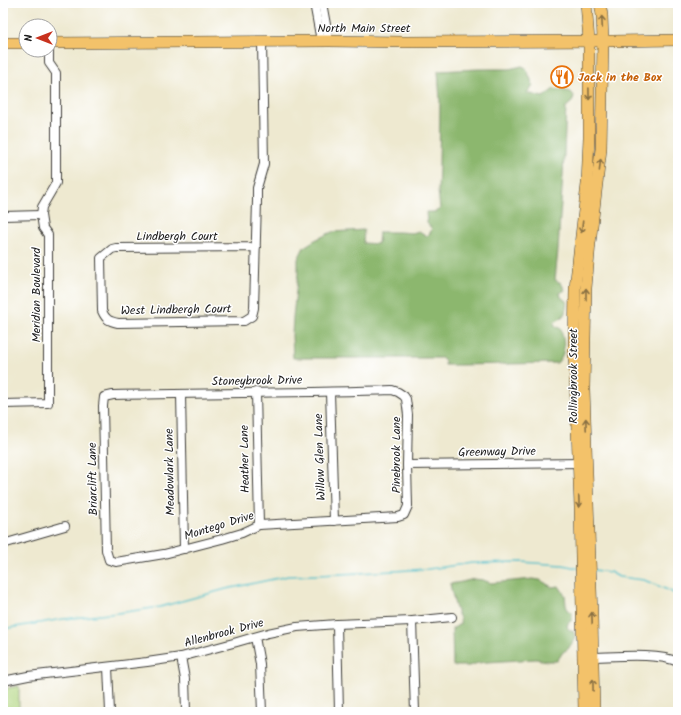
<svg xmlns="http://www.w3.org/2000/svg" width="681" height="715" font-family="Kalam,sans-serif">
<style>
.green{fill:#b0d67f;stroke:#66794e}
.forest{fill:#8cb76e;stroke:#546a45}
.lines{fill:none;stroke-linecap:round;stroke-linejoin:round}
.stream{stroke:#53c0ca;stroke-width:1.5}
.minor-casing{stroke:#3c3b37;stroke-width:10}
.major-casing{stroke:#3c3b37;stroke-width:12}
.minor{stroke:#fff;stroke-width:8}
.major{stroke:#f3c26a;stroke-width:11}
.oneway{stroke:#886f43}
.labels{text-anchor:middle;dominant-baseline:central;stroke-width:3;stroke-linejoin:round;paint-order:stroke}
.street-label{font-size:12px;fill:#1c1c1c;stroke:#fff}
.food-label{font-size:12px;font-weight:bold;fill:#c56008;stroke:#fff;text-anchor:start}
</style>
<rect width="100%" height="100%" fill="#fff"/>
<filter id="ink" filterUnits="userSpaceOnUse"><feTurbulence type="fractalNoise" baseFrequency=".025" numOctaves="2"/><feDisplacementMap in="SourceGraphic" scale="8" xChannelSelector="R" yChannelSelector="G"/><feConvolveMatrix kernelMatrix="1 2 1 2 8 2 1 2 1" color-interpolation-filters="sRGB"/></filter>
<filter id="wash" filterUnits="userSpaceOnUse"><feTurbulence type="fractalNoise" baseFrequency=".012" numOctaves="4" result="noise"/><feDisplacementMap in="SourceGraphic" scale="16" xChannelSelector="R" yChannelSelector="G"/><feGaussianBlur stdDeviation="0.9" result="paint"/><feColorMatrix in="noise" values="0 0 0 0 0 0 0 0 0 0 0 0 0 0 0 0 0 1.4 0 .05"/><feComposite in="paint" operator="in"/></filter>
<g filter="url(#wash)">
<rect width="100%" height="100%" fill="#eee9d0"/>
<path class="green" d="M19,686V712H3V689Z"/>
<g class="forest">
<path d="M522,66L526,68L533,85L527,93L543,97L554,89L571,92L574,96L572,102L566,107L563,176L560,216L558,250L555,280L561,283L565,290L560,293L561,297L567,302C565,314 566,316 554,322L555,326L561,329C564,343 567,352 557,363L460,365H445V361L443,358H293L292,335L293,317L298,273V259L304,247L315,240L332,232L364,230L363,243L378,244L379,232H399L412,233L419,231L427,236L430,233L432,229L427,223L426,212H435L440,209L438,191L439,166L440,101L438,71L479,69H509Z"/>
<path d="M474,579L483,580L491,583L533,579L540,580L552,587L559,586L565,595L566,605L568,611L572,612V620L568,623L567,627L570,630L574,632L575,638L572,643L568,649L563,652L557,661H547L536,659L487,662L478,663L469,666H453L452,629L460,624C461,618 459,617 457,612C454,603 452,593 450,584L462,582Z"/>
</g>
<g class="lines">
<g class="stream">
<path d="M594,570L610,572L619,577L644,580L670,591L678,596"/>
<path d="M3,629L63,619L118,613L160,607L226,589L288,576L341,574L428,569L472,563L521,562L563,565L577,568"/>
</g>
</g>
</g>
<g filter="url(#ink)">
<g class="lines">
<g class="minor-casing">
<g id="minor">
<path d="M314,3L321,41"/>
<path d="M322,3L329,41"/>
<path d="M3,216L41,215"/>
<path d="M256,247L116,248L112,249L101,258L102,311C106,320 109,321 118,323L244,321L252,316L254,308L257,201V188L264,164L262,41"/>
<path d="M392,390L398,392L404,396L406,399L408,415L407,465L408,506L404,515L398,517L259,525L242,533L222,539L164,554L116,562L109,560L106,550L103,406L104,397L113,395C206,393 300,393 392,390Z"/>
<path d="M256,392L259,525"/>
<path d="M330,392L334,521"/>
<path d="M181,394L184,549"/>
<path d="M3,404L48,403V235L43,228L41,215L42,207L56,183V73L49,63V50"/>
<path d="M407,465L582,463"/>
<path d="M3,544L65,526"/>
<path d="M412,621L415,712"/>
<path d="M337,624L339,712"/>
<path d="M255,637L260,664L262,712"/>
<path d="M181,657L185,679L186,712"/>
<path d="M588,657C612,657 657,652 678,662"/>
<path d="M108,667L110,712"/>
<path d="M3,681L28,676L147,662L181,657L237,642L268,633L297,627L337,624L412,621L452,617"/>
</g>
</g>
<g class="major-casing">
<g id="major">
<path d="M3,43H26"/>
<path d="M50,43L329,41L404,42L612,41L678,40"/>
<path d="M584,712L580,507L574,352L575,288L587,184L589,137V41L586,3"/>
<path d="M594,712L592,616L584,389L586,288L590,243L601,149L603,41L602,15L600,3"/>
</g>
</g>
<use href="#minor" class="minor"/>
<use href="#major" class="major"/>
</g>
<defs><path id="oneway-shaft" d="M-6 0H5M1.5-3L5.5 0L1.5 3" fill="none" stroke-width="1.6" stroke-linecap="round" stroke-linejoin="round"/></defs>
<g class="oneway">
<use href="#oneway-shaft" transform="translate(602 22) rotate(-93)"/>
<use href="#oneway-shaft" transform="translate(589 94) rotate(89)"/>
<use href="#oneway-shaft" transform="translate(600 165) rotate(-84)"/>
<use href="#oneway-shaft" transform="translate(582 227) rotate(97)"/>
<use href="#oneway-shaft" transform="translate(586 294) rotate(-90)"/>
<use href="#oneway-shaft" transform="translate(586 424) rotate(-92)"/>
<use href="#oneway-shaft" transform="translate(579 502) rotate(88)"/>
<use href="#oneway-shaft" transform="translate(592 618) rotate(-92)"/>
<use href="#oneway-shaft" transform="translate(593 685) rotate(-91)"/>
</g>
</g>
<defs>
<g id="restaurant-ring" transform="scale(1.15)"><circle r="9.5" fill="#fff" stroke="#e8710a" stroke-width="1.5"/><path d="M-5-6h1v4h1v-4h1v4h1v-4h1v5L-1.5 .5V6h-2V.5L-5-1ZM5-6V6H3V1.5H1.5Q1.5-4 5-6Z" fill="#e8710a"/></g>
</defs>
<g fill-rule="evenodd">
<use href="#restaurant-ring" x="562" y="77"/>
</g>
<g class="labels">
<g class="street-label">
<text x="364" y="28">North Main Street</text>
<text x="177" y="236">Lindbergh Court</text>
<text transform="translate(36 295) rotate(-90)">Meridian Boulevard</text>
<text transform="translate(176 310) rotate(-1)">West Lindbergh Court</text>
<text transform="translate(573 376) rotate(-90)">Rollingbrook Street</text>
<text transform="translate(257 381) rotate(-1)">Stoneybrook Drive</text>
<text transform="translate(497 452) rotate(-1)">Greenway Drive</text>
<text transform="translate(396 455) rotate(-90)">Pinebrook Lane</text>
<text transform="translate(320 457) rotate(-92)">Willow Glen Lane</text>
<text transform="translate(245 459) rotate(-91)">Heather Lane</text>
<text transform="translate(170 472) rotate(-91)">Meadowlark Lane</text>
<text transform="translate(93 479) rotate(-91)">Briarclift Lane</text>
<text transform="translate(219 526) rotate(-17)">Montego Drive</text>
<text transform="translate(224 633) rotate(-15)">Allenbrook Drive</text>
</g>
<g class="food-label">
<text x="578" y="77">Jack in the Box</text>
</g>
</g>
<rect width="681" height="715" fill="none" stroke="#fff" stroke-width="16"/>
<g transform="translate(38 38) rotate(270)"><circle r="19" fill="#ffffff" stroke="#a4a4a4"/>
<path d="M0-3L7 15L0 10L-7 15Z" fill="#c8321e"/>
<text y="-6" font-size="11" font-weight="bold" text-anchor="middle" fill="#1c1c1c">N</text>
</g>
</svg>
